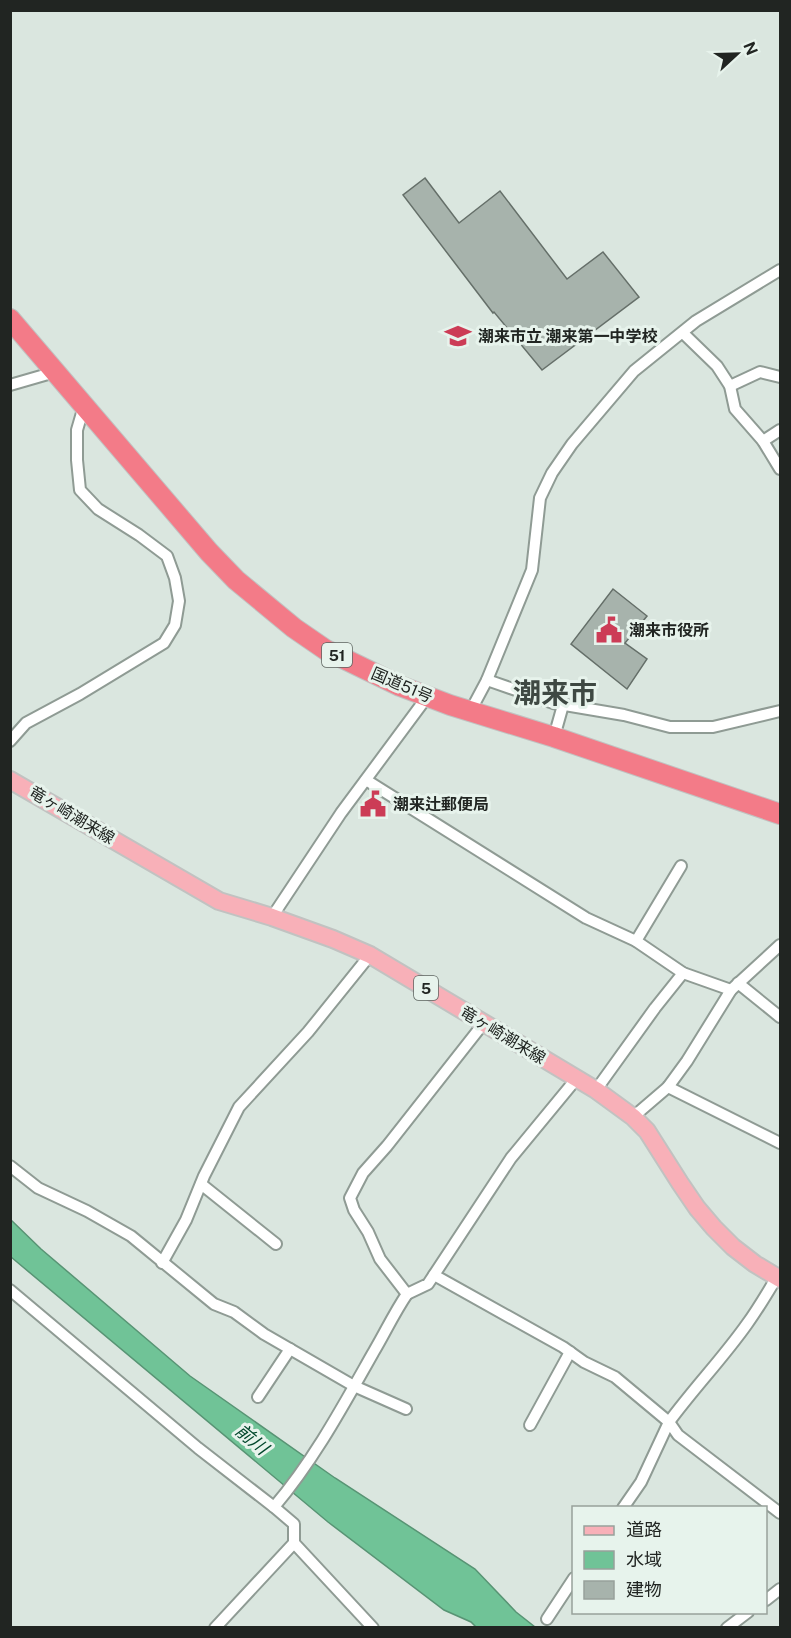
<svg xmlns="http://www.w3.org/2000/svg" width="791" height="1638" font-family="'Public Sans','Noto Sans JP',sans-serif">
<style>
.water{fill:#70c397;stroke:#589474;stroke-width:1.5}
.building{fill:#a7b3ac;stroke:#656f69;stroke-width:1.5}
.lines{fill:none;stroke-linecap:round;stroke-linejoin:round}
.street-casing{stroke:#8f9b94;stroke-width:14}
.primary-casing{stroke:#c1c2c1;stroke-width:20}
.highway-casing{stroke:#c1c2c1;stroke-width:22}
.street{stroke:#fff;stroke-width:10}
.primary{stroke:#f8b0b8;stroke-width:16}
.highway{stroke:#f37b88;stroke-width:20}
.labels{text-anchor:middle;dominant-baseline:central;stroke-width:6;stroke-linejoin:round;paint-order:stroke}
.shield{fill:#e7f3ec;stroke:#5c635f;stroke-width:1.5}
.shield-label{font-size:15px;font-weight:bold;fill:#212522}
.poi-label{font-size:16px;font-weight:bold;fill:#212522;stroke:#e7f3ec;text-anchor:start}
.street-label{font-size:16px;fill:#212522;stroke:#e7f3ec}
.water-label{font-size:18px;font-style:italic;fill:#00472b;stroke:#e7f3ec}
.town-label{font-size:28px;font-weight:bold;fill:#3f4943;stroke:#e7f3ec}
</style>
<rect width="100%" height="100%" fill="#dae6df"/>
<path class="water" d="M10,1219L41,1249L190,1376L335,1478L475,1569L516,1612L535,1627H476L471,1622L444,1610L328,1522L11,1257Z"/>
<g class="building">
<path d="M425,178L459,223L500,191L567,279L603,252L639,297L542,370L494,312L493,313L403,195Z"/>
<path d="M613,589L647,616L625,643L647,659L627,689L571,644Z"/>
</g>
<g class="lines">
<g class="street-casing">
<g id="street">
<path d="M683,333L717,366L730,386L735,409L763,441L780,469"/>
<path d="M10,385L55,372"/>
<path d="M730,386L760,372L780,377"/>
<path d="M763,441L780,430"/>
<path d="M487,680L553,703L624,715L670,727H713L780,711"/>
<path d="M471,710L487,680L532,570L540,498L552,473L572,444L634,371L696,321L780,270"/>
<path d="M554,737L563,705"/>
<path d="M10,741L26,723L80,694L164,643L175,625L179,601L175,578L167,556L139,535L98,509L80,490L77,460V430L84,406"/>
<path d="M366,780L586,918L636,941L683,973L731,990"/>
<path d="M272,917L341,813L427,697"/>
<path d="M636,941L681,866"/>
<path d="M738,983L780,1017"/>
<path d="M483,1024L387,1146L363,1173L350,1198L354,1210L368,1232L380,1259L407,1294L428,1284L511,1158L577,1078"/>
<path d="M668,1087L780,1143"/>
<path d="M596,1090L655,1008L683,973"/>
<path d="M633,1117L668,1087L687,1061L731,990L780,945"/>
<path d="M10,1166L38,1188L87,1211L131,1236L214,1304L234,1312L264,1334L354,1386L406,1409"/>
<path d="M201,1184L276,1244"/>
<path d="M162,1263L186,1220L204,1176L239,1107L308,1032L370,955"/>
<path d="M434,1275L563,1347L584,1362L615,1377L669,1422C694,1388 723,1358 747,1324C758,1309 767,1293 777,1277"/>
<path d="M10,1290L198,1448L274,1507L294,1524V1543L373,1628"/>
<path d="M258,1397L290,1349"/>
<path d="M530,1425L570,1352"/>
<path d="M274,1507C314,1460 343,1406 373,1353C385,1333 394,1313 407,1294"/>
<path d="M623,1508L641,1482L669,1422L678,1435L780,1513"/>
<path d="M766,1600L780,1589"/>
<path d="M547,1619L574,1578"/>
<path d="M215,1628L294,1543"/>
<path d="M727,1628L748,1612"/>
</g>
</g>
<g class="primary-casing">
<path id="primary" d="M10,780L219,901L272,917L333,939L370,955L596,1090L633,1117L647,1131L680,1183L697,1208L714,1228L733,1247L755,1264L780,1279"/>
</g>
<g class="highway-casing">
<path id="highway" d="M10,319L209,552L236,580L294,628L326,650L400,686L450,705L554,737L780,814"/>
</g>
<use href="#street" class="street"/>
<use href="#primary" class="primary"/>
<use href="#highway" class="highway"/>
</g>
<defs>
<g id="school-bare" transform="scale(2.07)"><path d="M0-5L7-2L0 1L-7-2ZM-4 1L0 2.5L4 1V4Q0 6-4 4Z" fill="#cc3c56" stroke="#e7f3ec" stroke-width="2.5" paint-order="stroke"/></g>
<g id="civic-bare" transform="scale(2.07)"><path d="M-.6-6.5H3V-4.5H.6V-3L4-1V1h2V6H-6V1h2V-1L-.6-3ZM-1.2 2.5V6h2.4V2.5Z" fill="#cc3c56" stroke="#e7f3ec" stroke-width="2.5" paint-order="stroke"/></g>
</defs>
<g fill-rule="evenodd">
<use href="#school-bare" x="458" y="336"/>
<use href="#civic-bare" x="609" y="630"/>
<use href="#civic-bare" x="373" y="804"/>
</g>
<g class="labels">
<g class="shield">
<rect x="322" y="643" width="30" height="24" rx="4.5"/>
<rect x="414" y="976" width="24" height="24" rx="4.5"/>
</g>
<g class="shield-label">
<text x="337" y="655">51</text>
<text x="426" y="988">5</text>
</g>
<g class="poi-label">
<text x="478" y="336">潮来市立 潮来第一中学校</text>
<text x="629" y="630">潮来市役所</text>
<text x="393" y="804">潮来辻郵便局</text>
</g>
<g class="street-label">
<text transform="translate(402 685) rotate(23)">国道51号</text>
<text transform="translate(72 815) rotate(31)">竜ヶ崎潮来線</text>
<text transform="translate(503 1035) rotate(31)">竜ヶ崎潮来線</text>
</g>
<g class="water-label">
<text transform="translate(252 1439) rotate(40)">前川</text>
</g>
<g class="town-label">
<text x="555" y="692">潮来市</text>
</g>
</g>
<rect width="791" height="1638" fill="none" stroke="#212522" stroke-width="24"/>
<rect x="572" y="1506" width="195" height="108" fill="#e7f3ec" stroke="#98a19b" stroke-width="1.5"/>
<rect x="584" y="1526" width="30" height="9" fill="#f8b0b8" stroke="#98a19b" stroke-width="1.5"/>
<text x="626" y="1536" font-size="18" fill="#212522">道路</text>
<rect x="584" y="1551" width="30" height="18" fill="#70c397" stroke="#98a19b" stroke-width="1.5"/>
<text x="626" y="1566" font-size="18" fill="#212522">水域</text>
<rect x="584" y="1581" width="30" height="18" fill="#a7b3ac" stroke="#98a19b" stroke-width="1.5"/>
<text x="626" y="1596" font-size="18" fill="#212522">建物</text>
<g transform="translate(737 54) rotate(68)" stroke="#e7f3ec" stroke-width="4.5" paint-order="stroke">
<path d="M0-4.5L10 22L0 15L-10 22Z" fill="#212522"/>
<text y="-9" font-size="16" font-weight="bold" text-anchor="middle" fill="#212522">N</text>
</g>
</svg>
